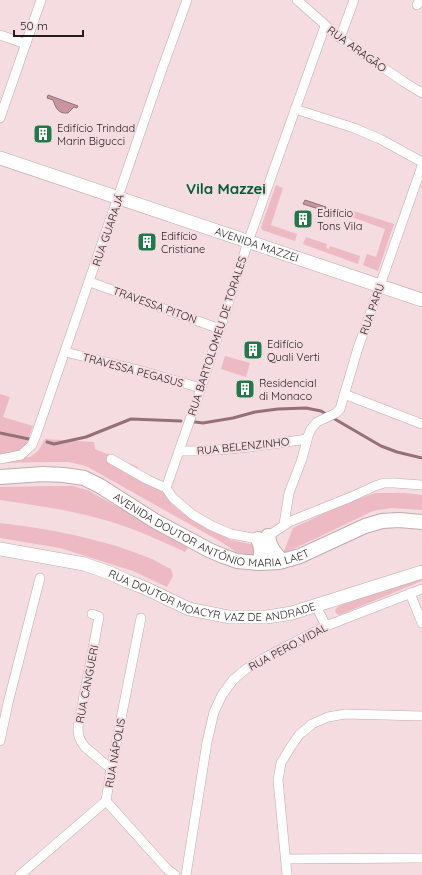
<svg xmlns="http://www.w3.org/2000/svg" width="422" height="875" font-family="Quicksand,sans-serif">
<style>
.green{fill:#edbac4}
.water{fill:#c6959e;stroke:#957177}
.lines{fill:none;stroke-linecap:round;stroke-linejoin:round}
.stream{stroke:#957177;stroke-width:3}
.street-casing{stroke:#c1aaae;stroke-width:10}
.secondary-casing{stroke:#c1aaae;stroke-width:14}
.primary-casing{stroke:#c1aaae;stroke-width:16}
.street{stroke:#fff;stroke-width:9}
.secondary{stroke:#fff;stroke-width:13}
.primary{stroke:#fff;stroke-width:14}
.labels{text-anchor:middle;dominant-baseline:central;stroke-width:4;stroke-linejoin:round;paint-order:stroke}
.street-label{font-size:11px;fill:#241c1d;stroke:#f4dce0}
.poi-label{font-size:11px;fill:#241c1d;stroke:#f4dce0;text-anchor:start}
.district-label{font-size:15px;font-weight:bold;fill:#055c34;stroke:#f4dce0}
</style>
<rect width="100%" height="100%" fill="#f4dce0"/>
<g class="green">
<path d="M276,185L283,188L271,225L297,234L295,241L262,230L261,227Z"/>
<path d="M351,210L394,224L378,271L363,265L367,254L376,257L385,229L349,216Z"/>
<path d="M306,237L327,244L326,248L329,249L330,246L360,256L358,264L303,244Z"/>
<path d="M225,356L250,363L246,377L221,369Z"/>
<path d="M0,394L10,397L3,417L33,426L25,449L0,455Z"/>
<path d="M45,439L94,442L95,449L138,467V470L164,492L170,502L182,513L231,540L255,545L254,556L236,552L223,543L86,466L69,462H49L0,463L18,458L30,457L38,451Z"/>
<path d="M48,486H73L87,490L163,532L190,545L185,552C157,539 127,525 97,518C65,509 32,505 0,500V487Z"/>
<path d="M375,493H404L422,495V510L391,508L373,511L283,554L293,528L344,504Z"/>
<path d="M0,523C51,529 104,539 152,559C158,562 164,566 171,569L173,576L167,587L133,571L60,548L0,538Z"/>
<path d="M422,576V581L342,614L339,615L336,613L335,610L339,606Z"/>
</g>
<g class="water">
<path d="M48,95L78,106L77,108L74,107L68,113C58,114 56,108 53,100L47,98Z"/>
<path d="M305,200L326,207L325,211L303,204Z"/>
</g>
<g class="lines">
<g class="stream">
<path d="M195,422L203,423L233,418L255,412L278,409L306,408L321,411L381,446L397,452L422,458"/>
<path d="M0,433L29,439"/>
<path d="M47,442L54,444L86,437L131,419L181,421"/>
</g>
<g class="street-casing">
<g id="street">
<path d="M297,0L340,38L404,82L422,93"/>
<path d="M417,5L420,0"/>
<path d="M0,35L26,44"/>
<path d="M340,38L354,0"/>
<path d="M295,109L354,128L380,139L422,162"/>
<path d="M0,118L41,0"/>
<path d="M90,282L220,329"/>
<path d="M65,352L135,369L201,388"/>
<path d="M344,394L422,424"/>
<path d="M179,451C222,452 265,445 307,439"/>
<path d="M0,459L21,455L32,445L36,435L161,72L187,0"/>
<path d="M111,459L148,480L166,488L173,498L193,515L212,526L231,534L258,539L268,536L291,521L351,497L375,486L384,483H394L422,485"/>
<path d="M166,488L201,388L248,242L325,26"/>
<path d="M284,524L289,493L302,459L308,436L311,429L317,422L336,413L340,409L358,348L422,166"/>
<path d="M410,593L422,623"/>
<path d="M316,606L326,626"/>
<path d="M92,614L98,616L99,617L78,727C78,735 79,740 85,747L111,769"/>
<path d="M0,741L8,703L40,578"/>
<path d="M106,801L167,869L175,875"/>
<path d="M286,859L422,858"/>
<path d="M20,875L106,801L111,769L141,618"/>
<path d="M186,875L207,742L214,712L222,695L233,680L246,669L264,658L326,626L422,589"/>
<path d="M287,875L278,780L281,763L290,748L299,735L312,724L328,717L345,714L422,716"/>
</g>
</g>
<g class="secondary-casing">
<g id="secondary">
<path id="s1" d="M0,158L422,300"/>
<path id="s2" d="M0,549L84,564L110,573L127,581L145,588L189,609L229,617H267L292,613L422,572"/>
</g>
</g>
<g class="primary-casing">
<g id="primary">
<path id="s3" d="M0,477L43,474L64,475L84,478L100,486L155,521L209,550L223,556L237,561L259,563L279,562L300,556L365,526L382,521L399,520L422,522"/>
<path d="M268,536C269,547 274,554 283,561"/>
<path d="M258,539C262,548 262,554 259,563"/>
</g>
</g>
<use href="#street" class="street"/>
<use href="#secondary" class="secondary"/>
<use href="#primary" class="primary"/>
</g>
<defs>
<g id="building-square" transform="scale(1)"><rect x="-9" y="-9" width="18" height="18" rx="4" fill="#23784a" stroke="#f4dce0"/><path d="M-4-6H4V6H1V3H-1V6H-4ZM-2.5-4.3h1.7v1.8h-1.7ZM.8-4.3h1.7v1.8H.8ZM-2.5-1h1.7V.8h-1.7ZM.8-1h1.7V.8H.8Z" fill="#fff"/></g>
</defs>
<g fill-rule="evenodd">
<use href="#building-square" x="43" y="134"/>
<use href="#building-square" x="303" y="219"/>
<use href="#building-square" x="147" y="242"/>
<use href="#building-square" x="253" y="350"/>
<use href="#building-square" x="245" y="389"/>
</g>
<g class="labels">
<g class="street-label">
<text transform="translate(357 49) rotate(36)">RUA ARAGÃO</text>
<text transform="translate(108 230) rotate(-71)">RUA GUARAJÁ</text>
<text stroke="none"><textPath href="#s1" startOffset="271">AVENIDA MAZZEI</textPath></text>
<text transform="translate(155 305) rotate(20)">TRAVESSA PITON</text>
<text transform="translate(372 309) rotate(-71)">RUA PARU</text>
<text transform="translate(217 336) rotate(-72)">RUA BARTOLOMEU DE TORALES</text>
<text transform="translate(133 370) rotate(15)">TRAVESSA PEGASUS</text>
<text transform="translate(243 446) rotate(-6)">RUA BELENZINHO</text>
<text stroke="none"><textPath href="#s3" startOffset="226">AVENIDA DOUTOR ANTÔNIO MARIA LAET</textPath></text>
<text stroke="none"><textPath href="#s2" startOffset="220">RUA DOUTOR MOACYR VAZ DE ANDRADE</textPath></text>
<text transform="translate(288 647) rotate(-28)">RUA PERO VIDAL</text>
<text transform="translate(87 684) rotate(-79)">RUA CANGUERI</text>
<text transform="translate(115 753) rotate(-80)">RUA NÁPOLIS</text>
</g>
<g class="poi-label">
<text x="57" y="128">Edifício Trindad<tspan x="57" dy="13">Marin Bigucci</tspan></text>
<text x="317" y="213">Edifício<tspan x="317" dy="13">Tons Vila</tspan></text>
<text x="161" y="236">Edifício<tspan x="161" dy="13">Cristiane</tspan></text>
<text x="267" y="344">Edifício<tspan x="267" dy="13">Quali Verti</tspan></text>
<text x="259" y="383">Residencial<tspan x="259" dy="13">di Monaco</tspan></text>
</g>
<g class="district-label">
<text x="226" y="188">Vila Mazzei</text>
</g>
</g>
<path d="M14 30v6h69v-6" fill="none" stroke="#241c1d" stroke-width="2"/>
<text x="20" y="30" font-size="12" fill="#241c1d" stroke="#f4dce0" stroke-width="3" paint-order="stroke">50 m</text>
</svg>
